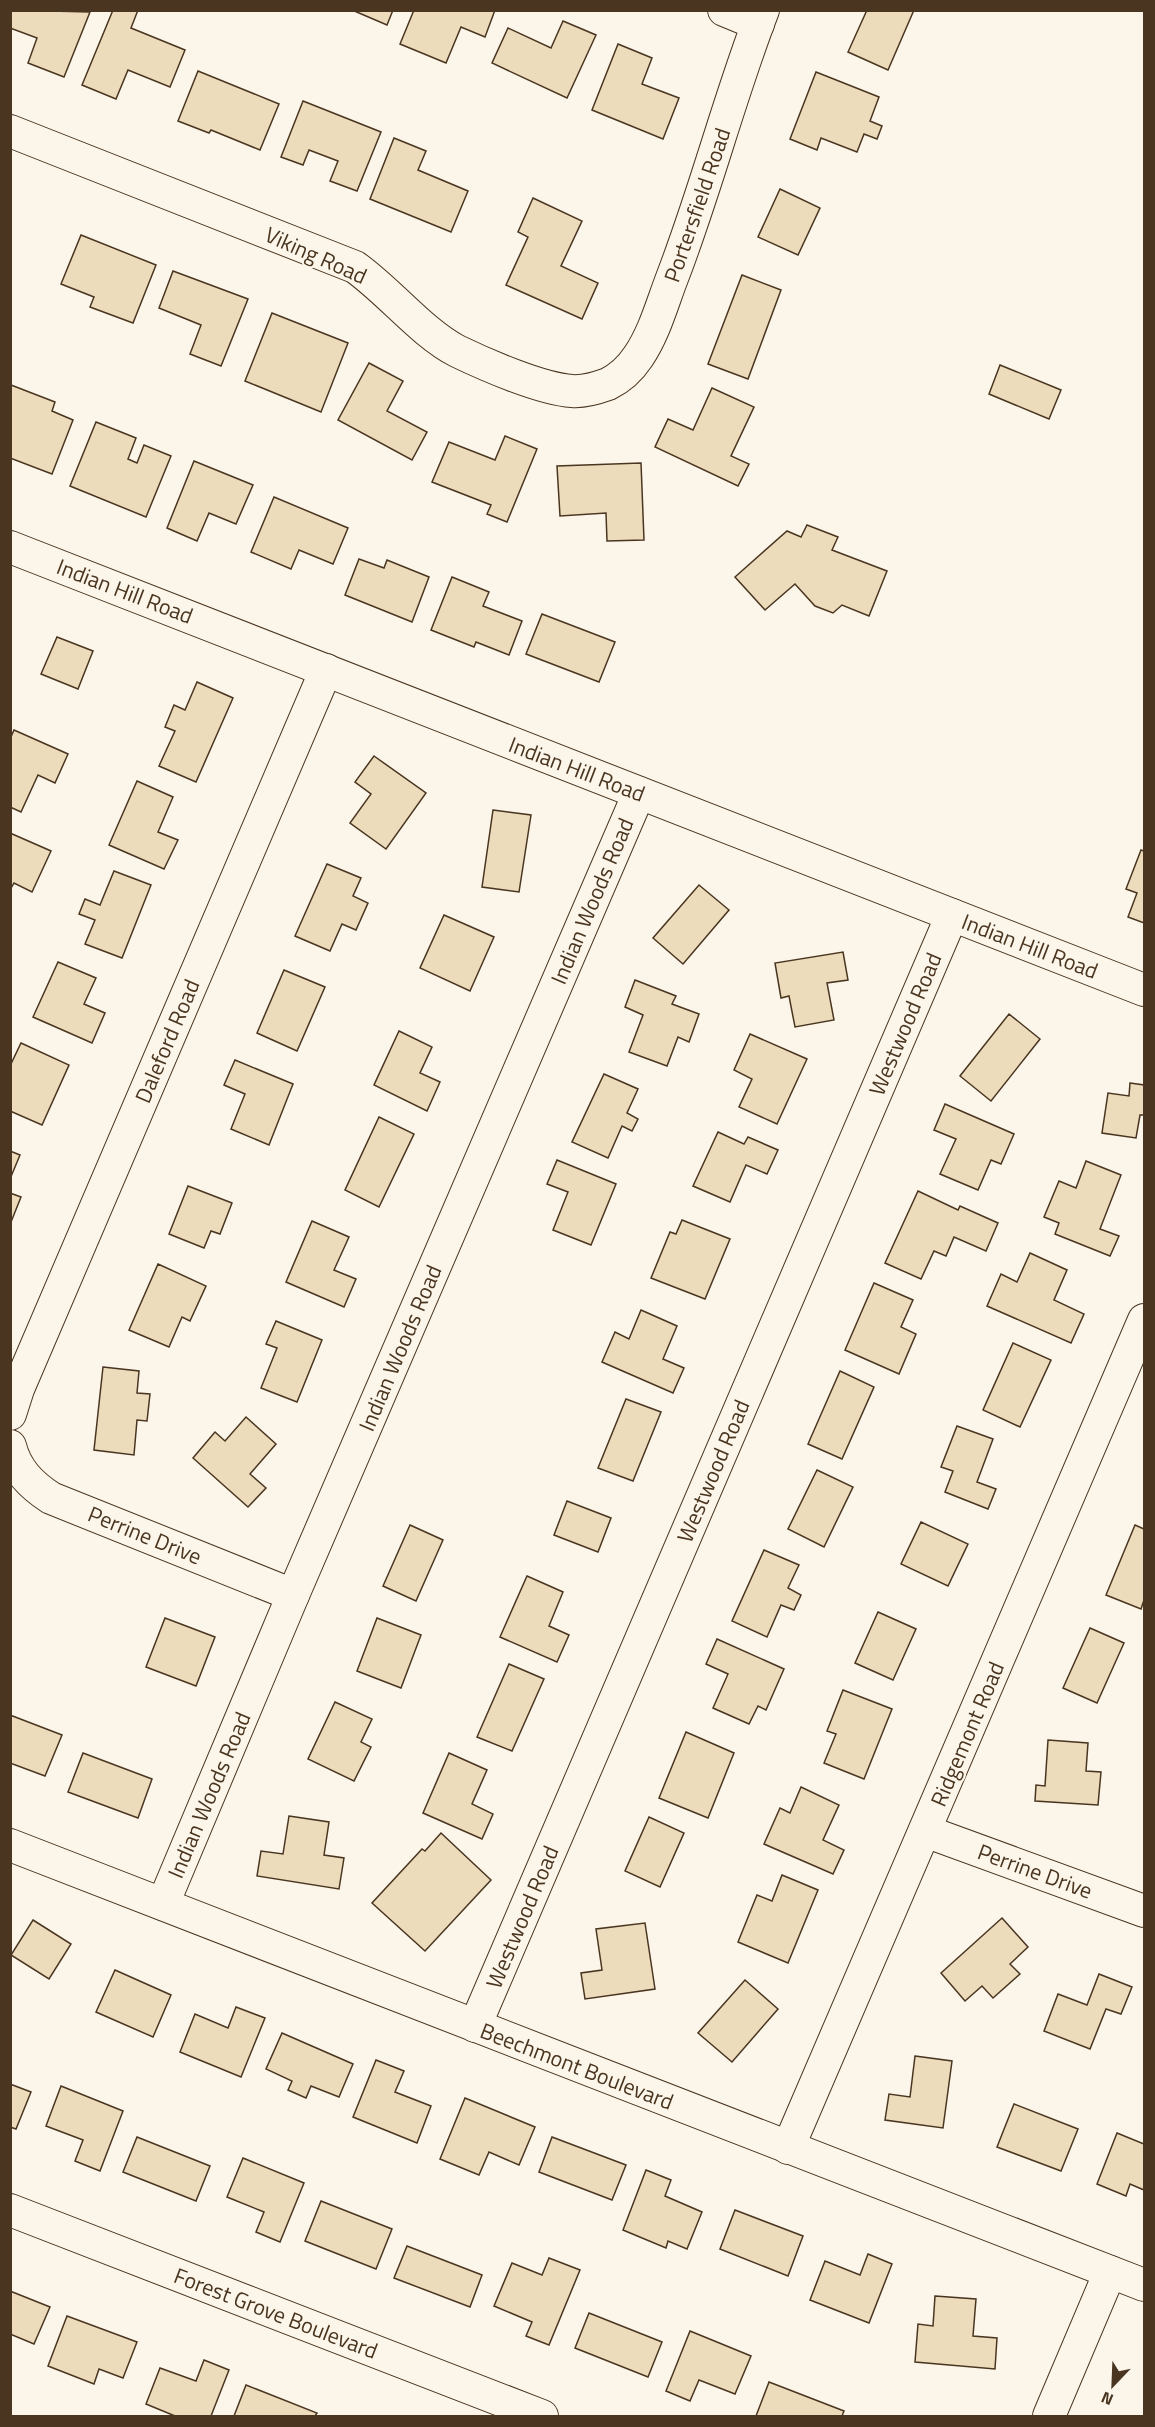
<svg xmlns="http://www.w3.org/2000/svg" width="1155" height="2427" font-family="'Titillium Web',sans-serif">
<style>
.building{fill:#ecdcbc;stroke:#4a3520;stroke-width:1.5}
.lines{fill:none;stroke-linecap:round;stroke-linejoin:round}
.minor-casing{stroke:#4a3520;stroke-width:34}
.minor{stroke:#fbf6e9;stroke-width:32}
.labels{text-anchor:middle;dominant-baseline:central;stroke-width:4.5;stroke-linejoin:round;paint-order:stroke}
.street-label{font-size:22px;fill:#4a3520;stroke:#fbf6e9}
</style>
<rect width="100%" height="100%" fill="#fbf6e9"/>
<g class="building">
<path d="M10,10L90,12L64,77L28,63L37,38L10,28Z"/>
<path d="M113,10H138L131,28L185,50L170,87L128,70L116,99L82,85Z"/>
<path d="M352,10H393L387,25Z"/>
<path d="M414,10H495L485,37L461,27L446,63L400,44Z"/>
<path d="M914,10L888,70L848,52L867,10Z"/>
<path d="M563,21L596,35L567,98L492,63L508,28L551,48Z"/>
<path d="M618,44L652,58L642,84L679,98L663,139L592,110Z"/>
<path d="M198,71L279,104L260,150L211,130L209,133L178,121Z"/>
<path d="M816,72L879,97L870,121L882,126L877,139L864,134L857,152L821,138L817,150L790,139Z"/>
<path d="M303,101L381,132L357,191L330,181L338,161L309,150L303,165L281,157Z"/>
<path d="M394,138L426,151L418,170L468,191L451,232L370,199Z"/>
<path d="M780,189L820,208L798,255L758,237Z"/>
<path d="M533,198L582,221L561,266L598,283L582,319L506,285L528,237L518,232Z"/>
<path d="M81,235L156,265L133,323L90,307L94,297L61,284Z"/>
<path d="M173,271L248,299L221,366L190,354L201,325L159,308Z"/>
<path d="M742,275L781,290L748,379L708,364Z"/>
<path d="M272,313L348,343L321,412L245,381Z"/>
<path d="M369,363L403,381L387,411L427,432L412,460L338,420Z"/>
<path d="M1000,365L1061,390L1049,419L989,394Z"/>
<path d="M11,385L55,402L52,411L73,420L52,474L10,458Z"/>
<path d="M712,388L754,407L731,456L749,464L738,486L655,447L668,419L693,430Z"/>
<path d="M96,422L136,438L128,459L137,463L144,445L171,456L146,517L70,486Z"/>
<path d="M505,436L537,449L507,522L487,514L491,505L432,482L449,442L495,460Z"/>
<path d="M194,461L253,485L236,524L209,513L197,541L167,528Z"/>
<path d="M641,463L644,540L607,541L606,513L560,516L557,466Z"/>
<path d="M274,497L348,528L333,564L299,550L291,569L251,552Z"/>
<path d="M807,525L838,537L832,550L887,571L869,616L842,605L833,613L815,606L795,584L765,610L735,577L787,531L801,537Z"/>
<path d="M359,559L384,568L387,560L429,577L412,622L345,595Z"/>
<path d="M452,577L489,592L483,606L522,621L509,655L476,642L474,647L431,630Z"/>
<path d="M542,614L615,642L599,682L526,654Z"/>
<path d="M57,637L93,651L78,689L41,674Z"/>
<path d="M197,682L233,698L196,782L159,766L175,731L165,727L174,705L185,710Z"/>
<path d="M14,730L68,754L55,783L38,775L21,812L10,807V739Z"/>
<path d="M374,756L426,793L386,849L350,823L371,794L355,782Z"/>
<path d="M137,781L173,797L158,832L178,840L164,869L109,845Z"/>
<path d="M493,810L531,815L519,892L482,887Z"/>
<path d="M10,833L51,851L32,892L14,883L10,890Z"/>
<path d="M1141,850L1144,851V923L1128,917L1137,893L1126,889Z"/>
<path d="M327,864L361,878L353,896L368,903L356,930L342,924L330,951L295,936Z"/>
<path d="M114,871L151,885L122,958L85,944L95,920L79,914L85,899L100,905Z"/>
<path d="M699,885L729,910L683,964L653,938Z"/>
<path d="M444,915L494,937L470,991L420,968Z"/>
<path d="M843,952L848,980L827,983L834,1020L795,1027L789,996L781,998L775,963Z"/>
<path d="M58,962L96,978L84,1004L105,1013L92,1043L33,1017Z"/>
<path d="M284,970L325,987L297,1051L257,1033Z"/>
<path d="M635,980L676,996L672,1004L699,1014L689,1042L678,1037L667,1066L629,1052L643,1015L625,1007Z"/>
<path d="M1009,1014L1040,1039L991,1101L960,1076Z"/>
<path d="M399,1031L432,1047L420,1073L440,1082L427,1111L374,1085Z"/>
<path d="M750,1034L807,1059L777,1124L739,1107L752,1079L734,1070Z"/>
<path d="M21,1043L69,1065L42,1125L10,1111V1066Z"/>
<path d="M235,1060L293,1084L269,1145L231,1129L245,1094L224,1085Z"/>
<path d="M604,1074L638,1089L627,1113L638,1119L632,1131L622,1126L608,1158L572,1142Z"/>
<path d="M1130,1083L1144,1085V1115H1140L1136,1138L1102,1133L1108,1093L1129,1096Z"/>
<path d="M945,1104L1014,1134L1001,1164L991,1160L978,1190L940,1174L956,1139L934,1130Z"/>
<path d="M379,1117L414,1134L379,1207L345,1190Z"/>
<path d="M718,1132L744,1144L748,1137L778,1150L767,1174L746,1165L730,1202L693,1186Z"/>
<path d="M10,1151L20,1155L10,1179Z"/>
<path d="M557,1160L616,1184L591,1245L553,1230L568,1192L547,1184Z"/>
<path d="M1086,1161L1121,1175L1100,1229L1119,1236L1110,1256L1055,1234L1059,1223L1044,1217L1059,1181L1076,1188Z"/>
<path d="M188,1186L232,1203L220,1234L211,1231L204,1248L169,1234Z"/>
<path d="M918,1191L958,1210L960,1206L998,1223L986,1251L954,1237L946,1256L934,1251L921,1279L885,1263Z"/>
<path d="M10,1193L21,1197L11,1222H10Z"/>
<path d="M682,1220L730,1239L705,1299L651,1278L670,1232L676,1234Z"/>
<path d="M312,1221L349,1237L334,1270L356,1279L344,1307L286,1282Z"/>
<path d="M1030,1253L1067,1270L1054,1300L1084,1314L1071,1343L987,1306L1001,1274L1017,1282Z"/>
<path d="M158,1264L206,1286L190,1321L182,1317L169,1347L129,1330Z"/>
<path d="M874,1283L913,1300L901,1327L916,1334L899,1374L845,1350Z"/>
<path d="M641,1310L677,1326L663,1359L684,1368L673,1393L602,1362L615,1332L629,1339Z"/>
<path d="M276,1321L322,1340L297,1402L261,1388L277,1348L266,1344Z"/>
<path d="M1013,1343L1051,1360L1020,1427L983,1410Z"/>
<path d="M103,1367L139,1371L137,1393L150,1394L147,1421L137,1420L134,1455L94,1450Z"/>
<path d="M840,1371L874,1387L842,1459L808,1444Z"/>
<path d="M626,1399L661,1412L633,1481L598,1468Z"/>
<path d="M246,1417L276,1444L250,1474L266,1488L248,1507L193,1458L215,1432L225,1441Z"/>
<path d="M957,1426L993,1439L977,1482L996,1489L988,1509L945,1492L953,1471L941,1467Z"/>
<path d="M817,1470L853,1487L824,1547L788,1529Z"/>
<path d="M567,1501L611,1518L598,1552L554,1535Z"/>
<path d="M921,1522L968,1544L948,1586L901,1564Z"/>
<path d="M410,1525L443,1540L416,1601L383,1586Z"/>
<path d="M1135,1525L1144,1529V1600L1141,1609L1106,1595Z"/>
<path d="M764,1550L799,1565L788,1588L801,1595L794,1610L781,1605L767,1637L732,1621Z"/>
<path d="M527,1576L563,1592L549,1626L569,1635L557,1662L500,1637Z"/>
<path d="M878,1612L916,1629L893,1680L855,1663Z"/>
<path d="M165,1618L215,1637L196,1686L146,1667Z"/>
<path d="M377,1618L421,1635L401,1688L357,1671Z"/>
<path d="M1090,1628L1124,1643L1097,1703L1063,1688Z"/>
<path d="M717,1639L784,1669L766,1710L758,1706L749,1724L713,1708L728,1674L706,1664Z"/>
<path d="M509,1664L544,1679L512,1751L477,1737Z"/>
<path d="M843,1690L892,1709L864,1779L824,1763L836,1734L827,1731Z"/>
<path d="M335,1702L372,1719L361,1742L371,1747L354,1781L308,1759Z"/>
<path d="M10,1715L62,1735L45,1776L10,1763Z"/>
<path d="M686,1732L734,1753L708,1818L659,1798Z"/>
<path d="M1048,1740L1088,1743L1086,1771L1101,1772L1098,1805L1035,1801L1036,1785L1045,1786Z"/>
<path d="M83,1753L152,1779L138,1818L68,1792Z"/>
<path d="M449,1753L487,1770L472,1804L493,1814L482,1839L423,1813Z"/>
<path d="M801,1787L839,1805L823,1840L844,1850L833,1874L764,1844L780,1808L790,1813Z"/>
<path d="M289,1816L329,1822L324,1855L344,1858L339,1889L257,1876L261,1851L283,1854Z"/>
<path d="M649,1817L684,1833L660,1887L625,1871Z"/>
<path d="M441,1833L491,1880L425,1951L372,1903L422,1849L425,1851Z"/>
<path d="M782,1875L818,1890L788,1963L738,1942L757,1895L772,1901Z"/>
<path d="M1002,1918L1028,1947L1010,1964L1020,1974L993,1998L982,1986L965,2001L941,1973Z"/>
<path d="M33,1920L71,1944L49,1979L11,1955Z"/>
<path d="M645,1923L655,1989L585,1999L581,1973L602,1970L596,1929Z"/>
<path d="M115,1970L171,1995L153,2037L96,2012Z"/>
<path d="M1099,1974L1132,1987L1121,2014L1106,2009L1090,2049L1044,2031L1058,1994L1087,2005Z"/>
<path d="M745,1980L778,2009L732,2062L698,2033Z"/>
<path d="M236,2007L265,2018L241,2077L180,2052L195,2014L228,2028Z"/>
<path d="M282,2033L353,2064L339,2097L311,2086L306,2098L288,2090L292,2081L266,2069Z"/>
<path d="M915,2056L952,2061L943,2128L885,2120L889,2094L910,2097Z"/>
<path d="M376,2060L404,2071L395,2092L431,2106L417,2143L353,2117Z"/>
<path d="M10,2084L31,2092L16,2129L10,2127Z"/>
<path d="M61,2086L123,2111L100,2171L75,2161L83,2140L46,2126Z"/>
<path d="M465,2098L535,2127L519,2165L489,2152L479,2175L440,2159Z"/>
<path d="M1014,2104L1078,2129L1061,2171L997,2147Z"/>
<path d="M1117,2133L1144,2144V2190L1130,2184L1126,2196L1097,2184Z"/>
<path d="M137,2137L210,2166L196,2201L123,2172Z"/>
<path d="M552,2137L626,2165L612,2200L539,2172Z"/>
<path d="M243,2158L304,2183L280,2242L256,2232L264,2212L227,2197Z"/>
<path d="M646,2170L671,2180L665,2196L702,2212L687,2249L668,2241L666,2248L623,2230Z"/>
<path d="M321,2201L392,2229L376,2269L305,2241Z"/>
<path d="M735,2210L803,2236L788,2276L720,2249Z"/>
<path d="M407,2246L482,2275L470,2307L394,2278Z"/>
<path d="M868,2254L892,2264L869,2323L810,2300L825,2261L860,2275Z"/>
<path d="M549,2258L580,2270L549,2345L526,2336L532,2322L494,2306L512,2263L542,2275Z"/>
<path d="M10,2291L50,2307L34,2344L10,2334Z"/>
<path d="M935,2296L976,2299L973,2336L997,2338L995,2369L915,2362L918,2324L933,2326Z"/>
<path d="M589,2313L662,2342L648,2377L575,2348Z"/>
<path d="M67,2316L137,2342L123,2378L99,2369L94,2384L48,2366Z"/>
<path d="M690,2331L751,2356L735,2394L699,2380L690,2401L666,2391Z"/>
<path d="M204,2360L229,2370L211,2416H175L146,2404L160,2368L196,2381Z"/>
<path d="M769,2382L844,2411L842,2416H756Z"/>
<path d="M246,2385L317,2413L315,2416H234Z"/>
</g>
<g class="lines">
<g class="minor-casing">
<g id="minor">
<path d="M724,10L758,24"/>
<path d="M10,131L355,267C389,291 422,333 457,351C486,365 541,389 572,391C584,392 597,388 608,384C620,378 630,369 638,357C654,334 662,304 672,278C706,190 729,98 763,10"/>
<path d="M10,547L1144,990"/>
<path d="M10,1414L18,1389L326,670"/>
<path d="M10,1446C16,1470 31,1485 51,1498L293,1595"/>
<path d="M925,1831L1144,1911"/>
<path d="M10,1845L1144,2285"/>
<path d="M163,1904L293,1595L639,793"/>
<path d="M475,2026L952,915"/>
<path d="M788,2148L1144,1320"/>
<path d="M10,2210L542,2416"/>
<path d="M1049,2416L1110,2272"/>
</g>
</g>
<use href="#minor" class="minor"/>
</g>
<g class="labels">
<g class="street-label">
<text transform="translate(697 205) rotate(-71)">Portersfield Road</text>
<text transform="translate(316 255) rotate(24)">Viking Road</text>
<text transform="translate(125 591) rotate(21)">Indian Hill Road</text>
<text transform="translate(577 769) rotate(21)">Indian Hill Road</text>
<text transform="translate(592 901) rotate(-67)">Indian Woods Road</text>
<text transform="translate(1030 946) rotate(21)">Indian Hill Road</text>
<text transform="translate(905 1024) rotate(-67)">Westwood Road</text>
<text transform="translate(167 1041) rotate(-67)">Daleford Road</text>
<text transform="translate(400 1348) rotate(-67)">Indian Woods Road</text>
<text transform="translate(713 1471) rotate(-67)">Westwood Road</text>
<text transform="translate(145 1535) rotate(22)">Perrine Drive</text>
<text transform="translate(967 1734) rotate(-67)">Ridgemont Road</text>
<text transform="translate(209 1795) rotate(-67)">Indian Woods Road</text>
<text transform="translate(1035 1871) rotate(20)">Perrine Drive</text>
<text transform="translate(522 1917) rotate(-67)">Westwood Road</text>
<text transform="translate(577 2066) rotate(21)">Beechmont Boulevard</text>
<text transform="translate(276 2313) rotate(21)">Forest Grove Boulevard</text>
</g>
</g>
<rect width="1155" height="2427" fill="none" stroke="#4a3520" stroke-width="24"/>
<g transform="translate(1113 2385) rotate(203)" stroke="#fbf6e9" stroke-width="4.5" paint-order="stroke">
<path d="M0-4.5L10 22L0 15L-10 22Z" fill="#4a3520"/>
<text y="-9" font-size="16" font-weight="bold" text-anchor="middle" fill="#4a3520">N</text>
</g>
</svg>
